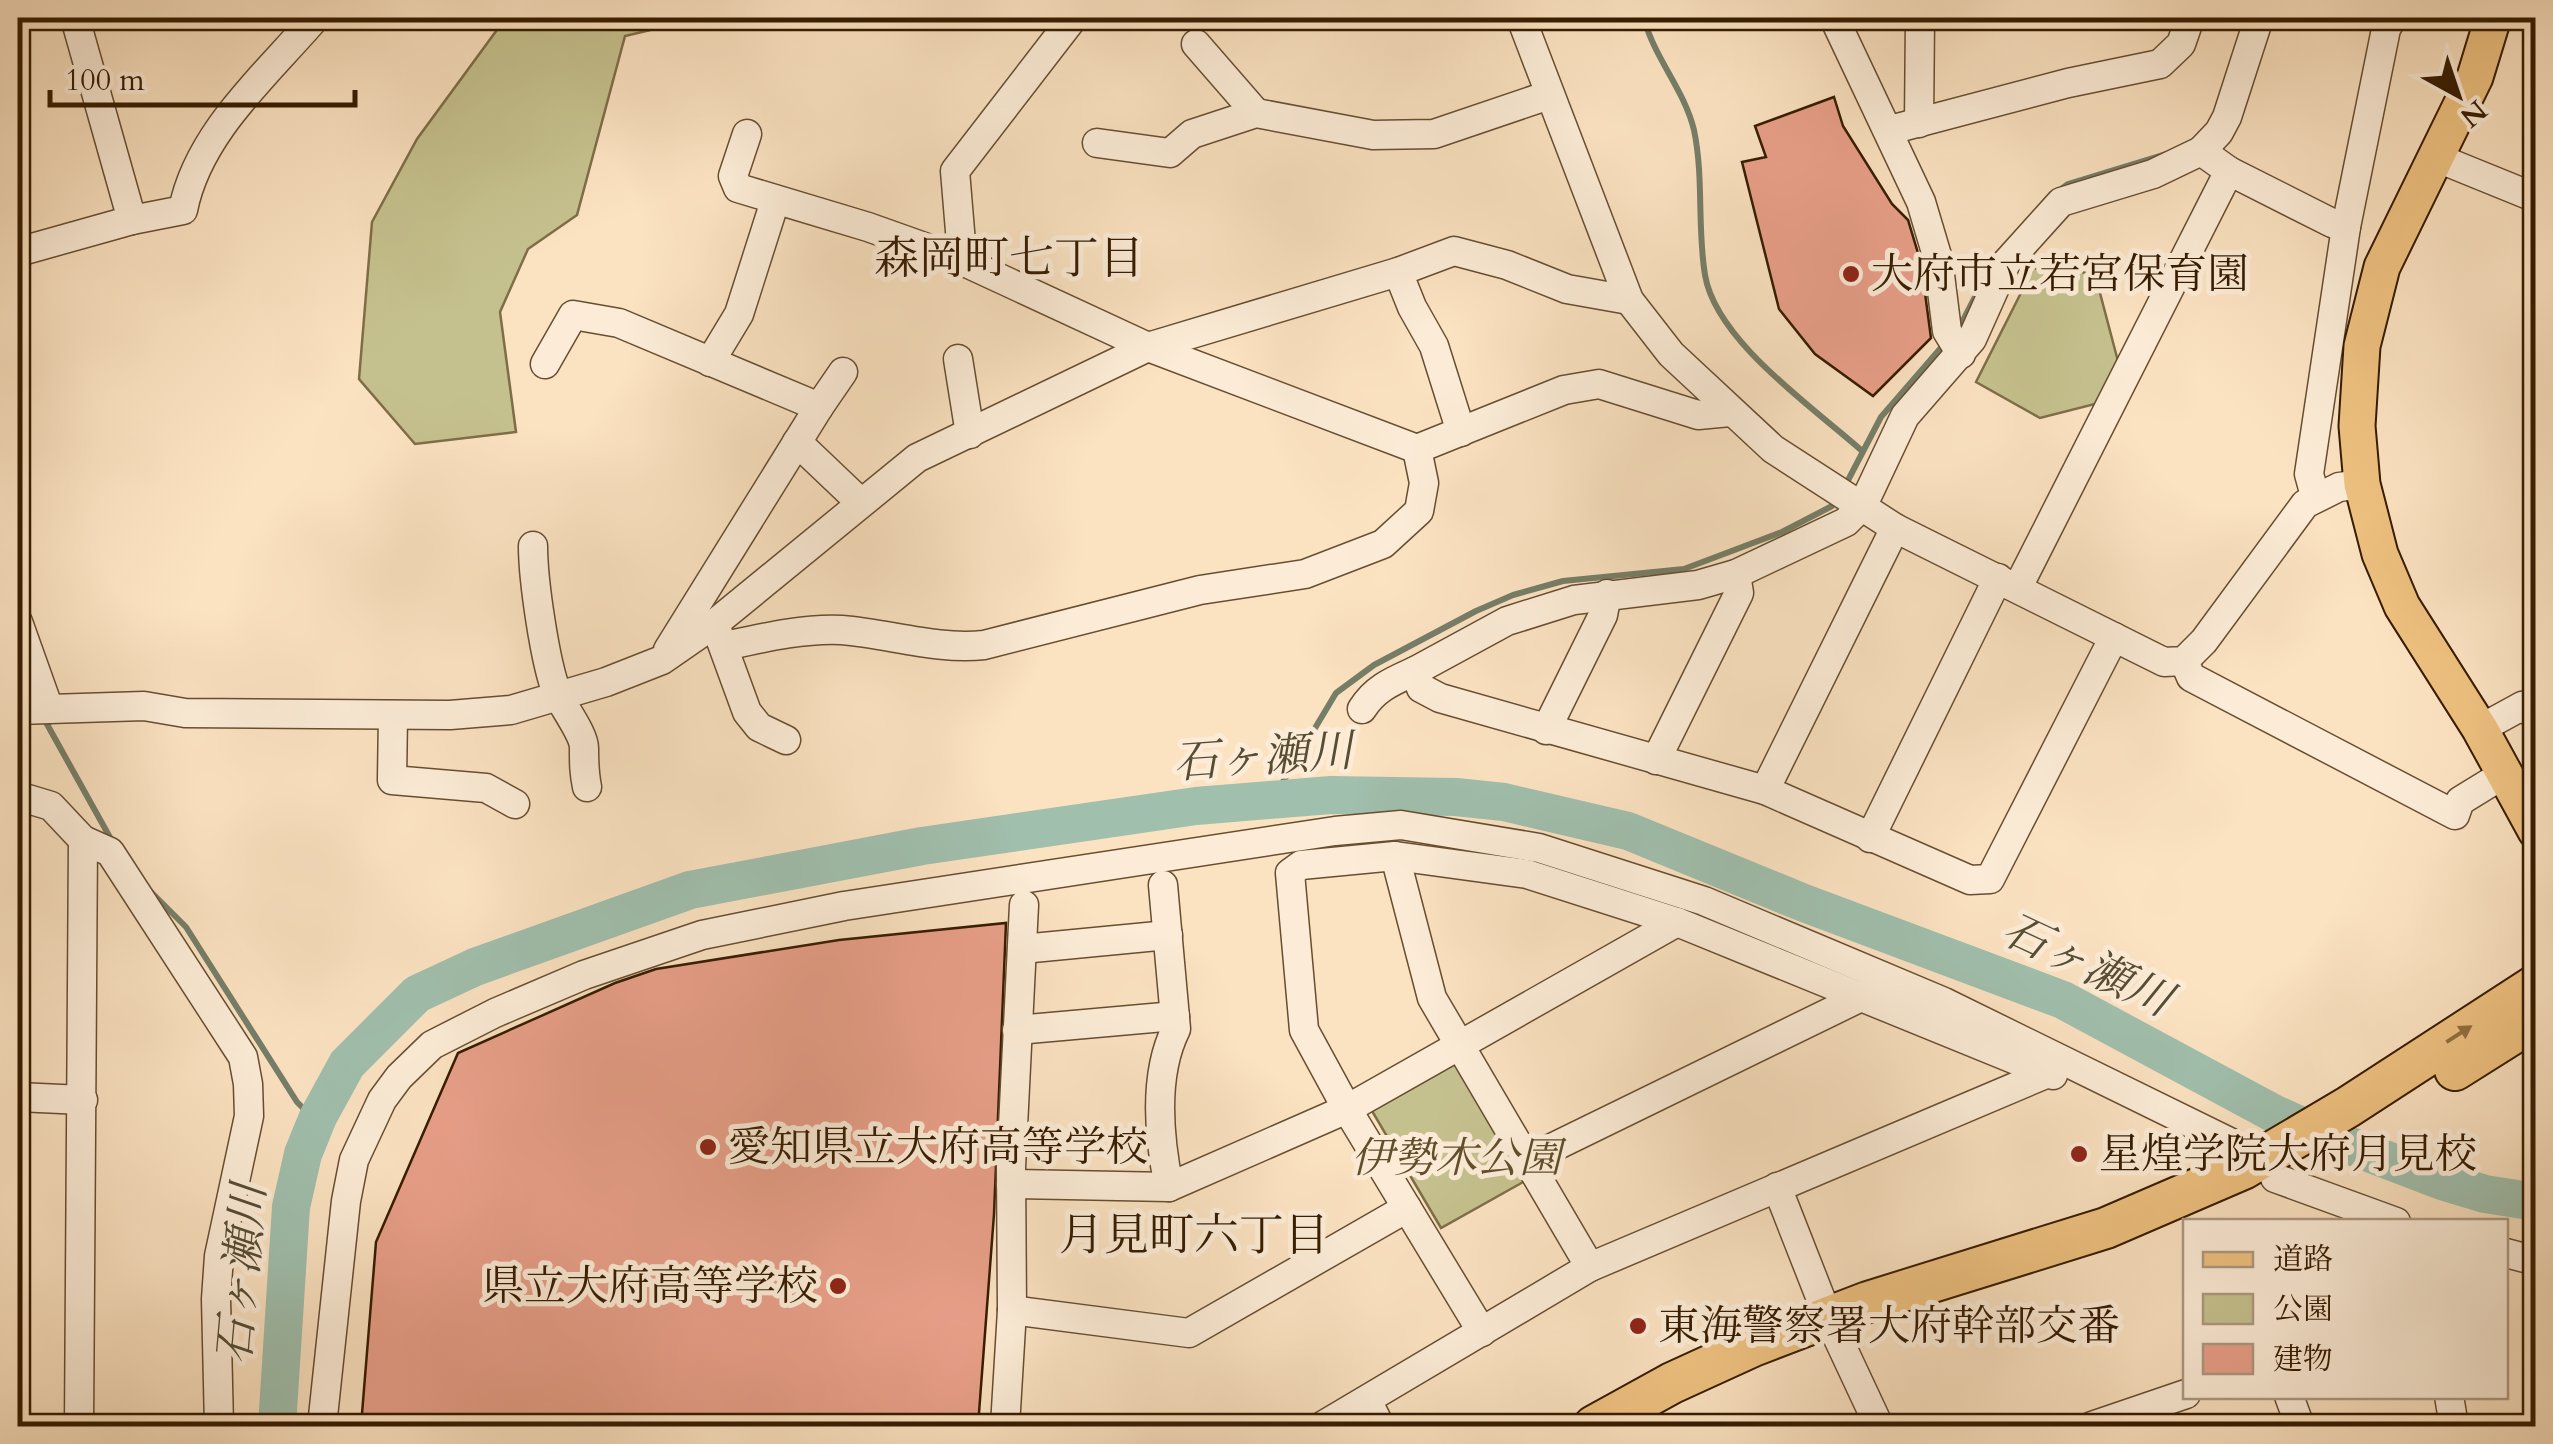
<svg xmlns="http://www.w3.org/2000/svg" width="2553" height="1444" font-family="Cardo,'Noto Serif JP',serif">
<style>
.green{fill:#c5c18e;stroke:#7e6e48;stroke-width:2.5}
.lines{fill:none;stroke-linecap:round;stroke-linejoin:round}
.stream{stroke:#767e68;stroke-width:6}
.river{stroke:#a0bfad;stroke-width:38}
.building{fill:#e89f89;stroke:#361c01;stroke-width:2.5}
.minor-casing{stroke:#674e31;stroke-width:31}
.major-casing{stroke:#361c01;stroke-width:39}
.highway-casing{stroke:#361c01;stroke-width:44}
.minor{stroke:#fcecd7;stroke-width:28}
.major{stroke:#eec180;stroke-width:35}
.highway{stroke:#eec180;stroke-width:40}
.oneway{fill:#926e40}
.poi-dot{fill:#8f2418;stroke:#fcecd7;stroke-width:4}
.labels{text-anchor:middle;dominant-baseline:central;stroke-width:10;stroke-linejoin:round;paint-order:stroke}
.poi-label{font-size:42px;fill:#361c01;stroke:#fcecd7;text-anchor:start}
.park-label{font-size:42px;font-style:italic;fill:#614e2b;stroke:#fcecd7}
.neighbourhood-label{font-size:45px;fill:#361c01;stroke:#fcecd7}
.water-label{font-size:45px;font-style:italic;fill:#564d35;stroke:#fcecd7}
</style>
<rect width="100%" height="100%" fill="#fbe2c1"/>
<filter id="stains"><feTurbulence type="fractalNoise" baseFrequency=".002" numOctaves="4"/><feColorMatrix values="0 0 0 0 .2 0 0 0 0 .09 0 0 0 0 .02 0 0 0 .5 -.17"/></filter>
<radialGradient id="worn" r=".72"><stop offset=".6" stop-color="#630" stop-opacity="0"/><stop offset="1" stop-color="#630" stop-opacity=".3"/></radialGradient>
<g class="green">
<path d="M502,18H701L625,36L577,215L528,249L500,312L516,432L415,444L359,379L372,222L417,139L502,23Z"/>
<path d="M2053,265L2086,273L2100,293L2119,365L2099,403L2040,418L1976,382L2033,269Z"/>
<path d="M1457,1063L1525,1181L1441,1228L1372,1111Z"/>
</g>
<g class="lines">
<g class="stream">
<path d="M1644,18C1654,58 1684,89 1694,130C1704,178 1697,227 1705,275C1716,341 1813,407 1861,450"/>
<path d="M2060,190L2068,184L2166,154"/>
<path d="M1956,334L1982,283"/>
<path d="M1845,486L1881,417L1946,342"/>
<path d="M18,667L28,688"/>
<path d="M43,717L112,841"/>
<path d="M1272,800L1336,693L1374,665L1476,611L1513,595L1563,581L1684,569L1782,532L1832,506L1836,501"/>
<path d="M150,891L186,927L297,1102L310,1115L318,1117"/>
</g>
<path class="river" d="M277,1426L291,1207L303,1154L318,1117L347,1064L417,994L475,967L690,890L922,846L1196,806L1331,795L1456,797L1504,802L1628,831L1804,903L2063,1000L2273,1113L2324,1136L2442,1181L2485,1194L2536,1202"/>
</g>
<g class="building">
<path d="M1834,97L1843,126L1892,204L1908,220L1921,263L1931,338L1873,396L1815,354L1779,309L1742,162L1766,157L1755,126Z"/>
<path d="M1006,923L994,1214L978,1426H361L376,1242L458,1053L615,983L656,969L839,940Z"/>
</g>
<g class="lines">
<g class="minor-casing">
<g id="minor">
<path d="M75,18L132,220"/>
<path d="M1521,18L1629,300L1671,354L1773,449L1895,528L2164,662L2184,661L2204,641L2305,504L2339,487L2362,484"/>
<path d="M1834,18L1921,202L1938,259L1947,331L1961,354"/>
<path d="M1196,44L1256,113"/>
<path d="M1919,123L1920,18"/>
<path d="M1890,130L2068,83L2160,64L2181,44L2190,18"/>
<path d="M747,134L733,176L738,188L868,227L958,259L1148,347L1417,449L1564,390L1599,384L1698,415L1730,412"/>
<path d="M1097,143L1170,153L1192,134L1256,113L1373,135L1434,134L1549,95"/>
<path d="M2201,151L2219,132L2227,117L2259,18"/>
<path d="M2435,157L2536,198"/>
<path d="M18,252L132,220L183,210C198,133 266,75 315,18"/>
<path d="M958,259L961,243L955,171L1073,18"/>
<path d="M1398,272L1412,307L1434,346L1461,432"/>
<path d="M958,359L970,434"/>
<path d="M710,362L739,314L775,201"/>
<path d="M545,364L573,315L619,323L819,407"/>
<path d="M797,442L860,502"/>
<path d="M2315,496L2309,474L2346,227L2386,29L2392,18"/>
<path d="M533,546C533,580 545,663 557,693C563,707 585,735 584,749C584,764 584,772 587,787"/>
<path d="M2018,587L2229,171"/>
<path d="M18,622L49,709"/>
<path d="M717,630L747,712L759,727L786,740"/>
<path d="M2114,637L1990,879L1970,880L1765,790L1440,698L1421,688L1415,671L1507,621L1574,600L1698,585L1736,574L1846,522L1863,505L1905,416L1972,339L2006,263L2061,202L2153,174L2201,151L2229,171L2332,223L2346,227"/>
<path d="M725,646C762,638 804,628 842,630C890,634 937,650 984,645L1200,590L1305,574L1383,544L1419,511L1424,483L1417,449"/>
<path d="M668,650L819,407L843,372"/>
<path d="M2184,661L2191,677L2455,815L2460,801L2504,774"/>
<path d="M1362,709C1375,688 1393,681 1415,671"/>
<path d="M18,710L144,706L185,713L450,715L511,710L606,682L662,660L714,624L917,458L1148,347L1398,272L1454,251L1507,265L1567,289L1629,300"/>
<path d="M393,715L392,780L486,788L515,804"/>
<path d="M2480,729L2522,706L2536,716"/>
<path d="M1546,730L1603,615L1607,594"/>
<path d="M1656,760L1739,593L1736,574"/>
<path d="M1765,790L1895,528"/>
<path d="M18,796L51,806L83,840L110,852L243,1057L248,1084L249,1116L219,1256L216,1299L219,1426"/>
<path d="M1870,838L1998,578"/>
<path d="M1395,856L1432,998L1590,1267"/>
<path d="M1163,885L1176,1029C1153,1075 1159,1138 1169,1187"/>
<path d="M1022,949L1168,935"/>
<path d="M1017,1030L1175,1016"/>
<path d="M18,1097L83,1100"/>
<path d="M1527,1160L1863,996"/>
<path d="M2275,1178L2396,1222"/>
<path d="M1011,1184L1169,1187L1347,1109L1677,922"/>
<path d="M1777,1187L1828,1317L1879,1426"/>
<path d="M2506,1253L2536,1261"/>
<path d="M1012,1310L1189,1333L1407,1208"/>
<path d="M1482,1332L1347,1109L1304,1030L1290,873L1301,865L1395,856L1527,874L1677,922L2053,1075"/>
<path d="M2289,1396L2300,1426"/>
<path d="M2449,1396L2454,1426"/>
<path d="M1367,1400L1380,1426"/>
<path d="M79,1426L83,840"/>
<path d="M322,1426L346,1201L354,1160L382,1100L399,1077L432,1045L495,1013L584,975L702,935L844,906L1335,831L1401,825L1539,848L1704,901L1944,1002L2260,1157"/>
<path d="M1005,1426L1012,1310L1011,1167L1024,905"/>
<path d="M1322,1426L1590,1267L2048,1073"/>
<path d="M2092,1426L2186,1394"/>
</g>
</g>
<g class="major-casing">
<path id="major" d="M2493,18L2475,77L2382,267L2362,346L2357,426L2362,484L2380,554L2402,606L2480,729L2536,831"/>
</g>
<g class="highway-casing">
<g id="highway">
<path d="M2455,1070L2536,1019"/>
<path d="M1594,1426L1672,1383L1753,1346L1868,1302L2106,1228L2243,1169L2348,1107L2536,985"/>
</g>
</g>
<use href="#minor" class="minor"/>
<use href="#major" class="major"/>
<use href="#highway" class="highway"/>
</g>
<defs><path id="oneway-solid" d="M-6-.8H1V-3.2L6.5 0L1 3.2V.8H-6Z" transform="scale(2.5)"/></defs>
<use class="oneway" href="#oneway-solid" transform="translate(2459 1034) rotate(-33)"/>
<g class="poi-dot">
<circle cx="1851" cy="274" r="10"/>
<circle cx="708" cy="1147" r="10"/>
<circle cx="2079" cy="1154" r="10"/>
<circle cx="838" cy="1286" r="10"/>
<circle cx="1638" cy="1326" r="10"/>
</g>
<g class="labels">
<g class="poi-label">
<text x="1871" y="274">大府市立若宮保育園</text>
<text x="728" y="1147">愛知県立大府高等学校</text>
<text x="2099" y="1154">星煌学院大府月見校</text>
<text x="818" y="1286" text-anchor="end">県立大府高等学校</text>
<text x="1658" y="1326">東海警察署大府幹部交番</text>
</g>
<g class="park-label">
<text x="1456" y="1158">伊勢木公園</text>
</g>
<g class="neighbourhood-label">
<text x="1009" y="258">森岡町七丁目</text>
<text x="1194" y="1235">月見町六丁目</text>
</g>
<g class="water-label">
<text transform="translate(1263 757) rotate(-4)">石ヶ瀬川</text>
<text transform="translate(2087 965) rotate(25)">石ヶ瀬川</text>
<text transform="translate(242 1274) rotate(-85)">石ヶ瀬川</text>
</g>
</g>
<rect width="2553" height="1444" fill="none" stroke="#fbe2c1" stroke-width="60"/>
<rect x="20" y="20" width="2513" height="1404" fill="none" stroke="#361c01" stroke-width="5"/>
<rect x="30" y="30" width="2493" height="1384" fill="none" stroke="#361c01" stroke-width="2.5"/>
<rect x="2183" y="1219" width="325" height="180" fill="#fcecd7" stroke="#ad9981" stroke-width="2.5"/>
<rect x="2203" y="1252" width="50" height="15" fill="#eec180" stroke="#ad9981" stroke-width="2.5"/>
<text x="2273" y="1269" font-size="30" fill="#361c01">道路</text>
<rect x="2203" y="1294" width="50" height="30" fill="#c5c18e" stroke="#ad9981" stroke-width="2.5"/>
<text x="2273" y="1319" font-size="30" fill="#361c01">公園</text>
<rect x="2203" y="1344" width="50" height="30" fill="#e89f89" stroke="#ad9981" stroke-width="2.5"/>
<text x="2273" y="1369" font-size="30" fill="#361c01">建物</text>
<g transform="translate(2458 95) rotate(140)" stroke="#fcecd7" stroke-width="8" paint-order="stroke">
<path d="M0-8L18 38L0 25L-18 38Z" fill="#361c01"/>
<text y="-15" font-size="28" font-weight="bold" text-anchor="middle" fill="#361c01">N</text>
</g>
<path d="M50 90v15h305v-15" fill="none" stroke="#361c01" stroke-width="5"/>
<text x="65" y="90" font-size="30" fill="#361c01" stroke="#fcecd7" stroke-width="8" paint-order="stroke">100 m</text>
<rect width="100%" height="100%" filter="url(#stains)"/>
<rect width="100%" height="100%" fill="url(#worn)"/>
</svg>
